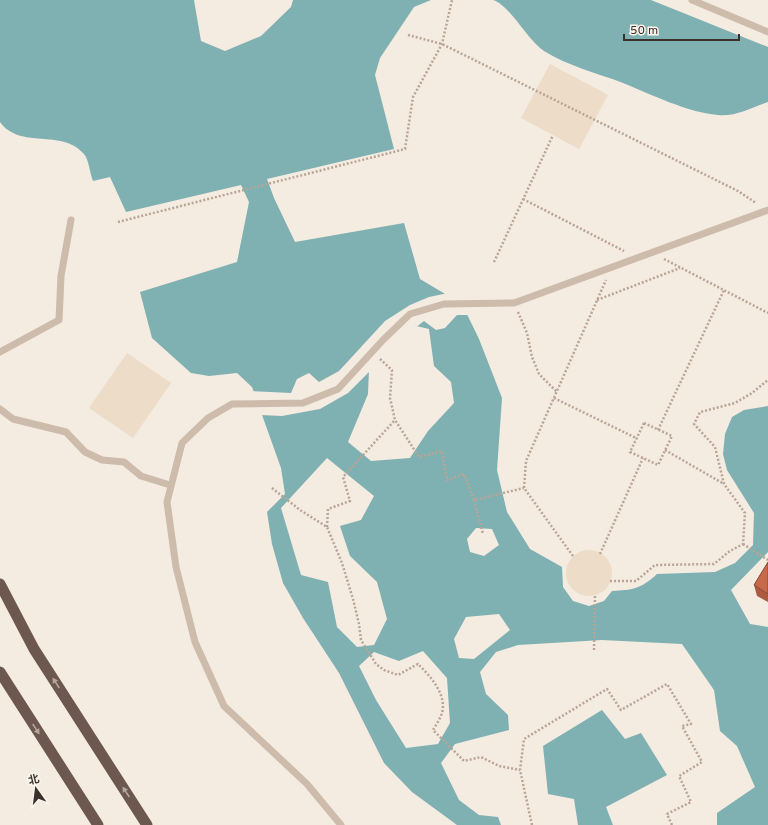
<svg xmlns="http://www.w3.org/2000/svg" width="768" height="825" font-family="Overpass,'Noto Sans SC',sans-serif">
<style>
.plaza{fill:#ecdcc8}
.water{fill:#7fb0b2;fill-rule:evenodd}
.pier{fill:#f4ebe1}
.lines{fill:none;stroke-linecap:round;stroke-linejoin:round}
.path{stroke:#b9a596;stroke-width:2.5;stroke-dasharray:2 2;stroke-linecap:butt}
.service{stroke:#cdbbac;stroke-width:7}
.trunk{stroke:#6c584f;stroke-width:11}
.wall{fill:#ac5a40}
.building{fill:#c8694b;stroke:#8c4a34}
.oneway{fill:#b4a69e}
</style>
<rect width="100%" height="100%" fill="#f4ebe1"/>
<g class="plaza">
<path d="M550,64L608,95L579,149L521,118Z"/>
<path d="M127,353L171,383L133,438L89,408Z"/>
<circle cx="589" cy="573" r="23"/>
</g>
<g class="water">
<path d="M0,0H194L201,41L225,51L261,36L291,7L293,0H431L414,7L380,58L375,75L394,149L267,179L274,198L295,242L404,223L420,279L462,304L479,339L502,398L497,470L507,512L530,549L562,567L563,587L573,601L589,606L604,601L612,591C632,590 641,589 657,574L715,572L735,563L753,545L754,513L727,470L723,454L725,434L732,417L744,410L768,406V552L731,590L750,624L768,627V825H717V813L755,787L737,746L720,731L714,690L682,644L602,640L518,645L496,652L480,672L486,694L508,715L509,730L455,744L441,763L459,800L479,815L498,817L501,825H457L412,792L384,763L339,673L303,618L283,583L272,544L267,512L285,494L281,468L252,387L237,373L209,376L191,373L152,338L140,292L237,262L249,202L241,185L126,212L110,177L93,181C90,174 89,160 84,154C62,128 20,150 0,122ZM395,321L429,329L434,366L451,382L454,403L428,431L410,458L371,461L348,442L368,394L370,344ZM327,458L374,496L361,520L340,526L350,556L377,582L387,619L374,645L357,647L337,627L328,582L301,575L281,508ZM476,528L492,529L499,545L484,556L470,552L467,539ZM499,614L510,630L474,659L459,658L454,639L466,617ZM423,651L447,678L450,723L438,744L406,748L376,700L359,666L374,652L399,661Z"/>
<path d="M493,0H651L768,47V102C753,107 735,117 718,115C686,112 653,95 623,83C597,73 568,66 544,51C526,39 511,6 493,0Z"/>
<path d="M602,710L625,739L641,733L667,775L606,807L613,825H578L574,799L548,794L543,746Z"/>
</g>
<path class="pier" d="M448,293L463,302L470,315H457L445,328L436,330L424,321L415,328L395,323L372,345L371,370L348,393L320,409L282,416L260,415L251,391L291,393L297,379L309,373L319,382L339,371L385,321L410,305L429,297Z"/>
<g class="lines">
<g class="path">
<path d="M408,35L442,44L738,191L756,203"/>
<path d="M523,199L624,251"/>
<path d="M118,222L405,149L413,97L442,44L452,0"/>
<path d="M664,259L768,313"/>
<path d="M494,262L553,135"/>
<path d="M597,300L680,268"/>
<path d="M518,312L527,333L532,357L539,374L557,392"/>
<path d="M380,359L392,370L390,398L395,420L419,457L442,451L447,480L464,474L474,500L524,488"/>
<path d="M554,398L636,438"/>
<path d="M644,423L672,436L658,465L630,452Z"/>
<path d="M658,430L724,290"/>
<path d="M665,450L724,484"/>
<path d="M272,488L300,510L327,527L342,563L353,599L359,624L361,640L376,664L384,670L398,675L418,664C430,676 447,694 442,713C440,719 436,725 433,730L464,761L481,757L499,766L520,770"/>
<path d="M474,500L483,534"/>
<path d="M327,527L328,509L350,501L343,477L395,420"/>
<path d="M743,544L768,560"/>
<path d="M600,554L643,458"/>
<path d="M573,556L524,488L526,461L606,280"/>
<path d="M610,581H636L655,565L714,564L730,551L743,544L745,513L724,484L715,447L694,424L700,412L735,403L752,393L768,380"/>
<path d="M594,650L595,595"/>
<path d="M532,825L520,770L524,739L607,689L621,710L667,684L691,724L682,726L702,762L679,776L691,802L667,814L672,825"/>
</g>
<g class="service">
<path d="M692,0L768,32"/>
<path d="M0,352L59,320L61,276L71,220"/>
<path d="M0,409L13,419L66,432L85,452L102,460L124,462L141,476L170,485"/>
<path d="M341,825L307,784L224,706L195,642L176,567L167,502L182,443L208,418L232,404L303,403L338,389L383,340L410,314L444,304L514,303L768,210"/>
</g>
<g class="trunk">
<path d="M0,584L34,649L147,825"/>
<path d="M0,672L98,825"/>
</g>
</g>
<path class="wall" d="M768,562V602L757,596L754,585Z"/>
<path class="building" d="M768,562V594L754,585Z"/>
<defs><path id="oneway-solid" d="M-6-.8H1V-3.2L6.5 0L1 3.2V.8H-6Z"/></defs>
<g class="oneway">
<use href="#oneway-solid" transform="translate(56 683) rotate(-123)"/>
<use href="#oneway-solid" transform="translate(36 729) rotate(57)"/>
<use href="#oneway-solid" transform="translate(126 792) rotate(-123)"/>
</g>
<g transform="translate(36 789) rotate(346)" stroke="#fbf5ee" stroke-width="3" paint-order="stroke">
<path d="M0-3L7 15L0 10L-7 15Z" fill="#3b302b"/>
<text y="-6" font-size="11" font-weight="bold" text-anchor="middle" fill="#3b302b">北</text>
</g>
<path d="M624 34v6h115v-6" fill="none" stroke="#3b302b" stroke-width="2"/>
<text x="630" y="34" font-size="12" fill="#3b302b" stroke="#fbf5ee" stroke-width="3" paint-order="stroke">50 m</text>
</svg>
